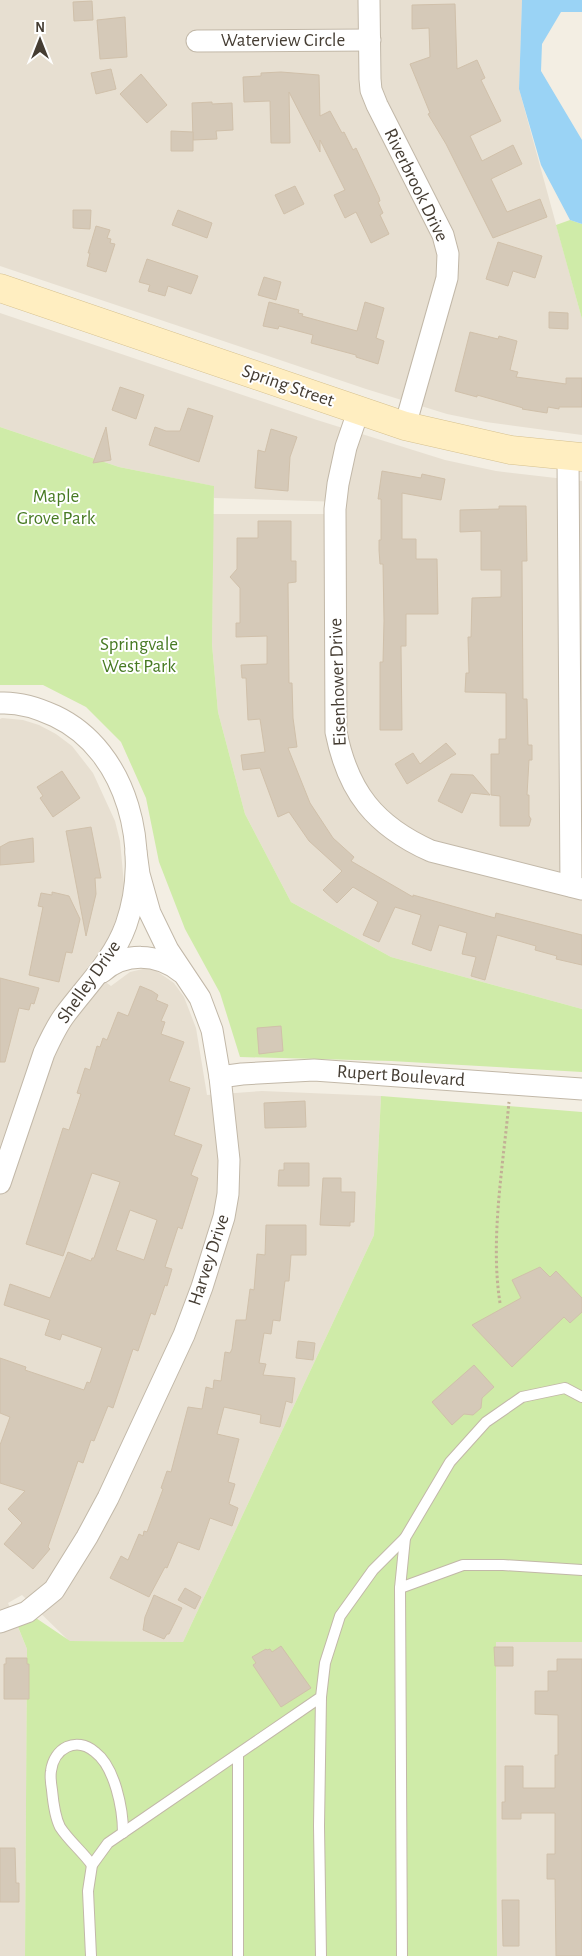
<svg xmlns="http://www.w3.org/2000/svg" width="582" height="1956" font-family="'Alegreya Sans',sans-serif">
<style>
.residential{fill:#e7dfd1}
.green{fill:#cfeba8}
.water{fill:#9ad3f5}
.building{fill:#d5c9b8;stroke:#d0c0aa;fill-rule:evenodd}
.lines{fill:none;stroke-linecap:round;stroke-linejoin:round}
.service-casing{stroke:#c2b8a8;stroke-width:12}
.minor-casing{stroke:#c2b8a8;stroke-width:23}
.secondary-casing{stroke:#d6c18f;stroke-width:29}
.path{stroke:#c2b095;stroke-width:3;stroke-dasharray:2.5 2.5;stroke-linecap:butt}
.service{stroke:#fff;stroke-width:10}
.minor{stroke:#fff;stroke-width:21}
.secondary{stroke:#ffeec1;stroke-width:28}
.labels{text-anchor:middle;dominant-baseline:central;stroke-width:4;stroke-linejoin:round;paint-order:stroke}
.street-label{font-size:19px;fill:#453d33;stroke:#fff}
.park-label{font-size:19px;fill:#477a23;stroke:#fff}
</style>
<rect width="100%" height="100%" fill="#f3eee3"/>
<g class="residential">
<path d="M0,0H522L519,89L582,319V435L486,422L447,414L366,389L0,266Z"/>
<path d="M0,313L317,420L445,460L496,471L582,481V1009L391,957L291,902L245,814L218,712L212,644L213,514H340L342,502L214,498L213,486L119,467L0,427Z"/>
<path d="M2,718L23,720L39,725L56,734L72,746L93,773L115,821L120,841L124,884L121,905L112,930L105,945L87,968L111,986L130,972L147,968L155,970L174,983L184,997L196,1028L207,1095L262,1091L381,1096L374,1235L183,1642L69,1641L22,1595L8,1603L27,1649L25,1956H0V719Z"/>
<path d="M496,1642H582V1956H497Z"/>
</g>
<g class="green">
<path d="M570,220L582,224V319L556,225Z"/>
<path d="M0,427L119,467L214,486L212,644L218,712L245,814L291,902L391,957L582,1009V1072L391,1061L240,1057L220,993L185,929L159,862L146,798L121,742L86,707L43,685H0Z"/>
<path d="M381,1096L582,1112V1642H496L497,1956H25L27,1649L14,1617L27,1612L70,1641L183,1642L374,1235Z"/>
</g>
<path class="water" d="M522,0H582V12H561L542,44L541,71L582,140V224L570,220L541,165L519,89Z"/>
<g class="building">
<path d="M92,1L93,20L74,21L73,2Z"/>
<path d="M455,4L457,69L477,60L485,78L481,80L501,121L470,136L482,161L513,145L522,164L491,179L507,212L540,199L547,217L493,238L446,144L428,114L430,113L410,64L430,57L429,28L412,29V5Z"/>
<path d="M125,17L127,57L100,59L97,20Z"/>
<path d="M111,69L116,89L96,94L91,73Z"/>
<path d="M281,72L319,75L320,116L330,111L342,133L344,132L353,150L356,148L379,197L380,201L378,202L383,213L380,215L389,234L371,243L356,212L345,218L334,195L345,190L320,140V152L289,92L290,143H271L270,101L244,102L243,77L261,76V73Z"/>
<path d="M141,74L167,105L147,123L120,94Z"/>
<path d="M212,102V104L232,103L233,130L216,131L217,139L193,140L192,103Z"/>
<path d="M171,131L193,132V151H171Z"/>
<path d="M295,186L304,204L284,214L275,195Z"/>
<path d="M73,210H91L90,229L73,228Z"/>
<path d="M178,210L212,223L207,238L172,225Z"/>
<path d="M96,226L110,230L107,238L111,239L110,243L115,244L106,272L87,266L90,253H88Z"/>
<path d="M498,242L542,256L535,278L513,271L508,286L486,279Z"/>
<path d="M147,259L198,276L191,294L168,286L165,296L148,291L150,285L139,282Z"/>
<path d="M264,277L281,282L276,300L258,295Z"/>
<path d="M269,302L299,310L298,313L303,314L302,316L357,331L365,302L384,308L376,338L384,341L378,364L356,357V355L311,343L313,335L279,326L278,329L263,326Z"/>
<path d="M549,312L568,313V329L549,328Z"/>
<path d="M470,332L498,339L499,336L517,341L510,370L518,372L516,377L566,384V378H582V407H559V409L548,407L547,413L522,409L523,408L477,395V397L455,391Z"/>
<path d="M120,387L144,395L136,419L112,410Z"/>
<path d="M188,408L213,416L199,462L149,445L155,427L166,431H180Z"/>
<path d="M106,427L111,460L93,463Z"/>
<path d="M271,429L297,437L290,457L288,491L255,488L258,450L265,452Z"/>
<path d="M382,471L421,478L422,474L445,479L441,500L402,493V539H416V559H437L438,614H406V646H401L402,730H380V662H383L384,621L383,564H380L379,550V540H381V499H378Z"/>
<path d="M499,506H526L527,561H522L523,699H527L528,745H532V760H529L527,795H529V816L531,819L529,826H500V796L491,795V754H499V739H506V693L465,692L466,673H469L468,637H471L472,598L501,597V570H481V531L460,532V510L499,509Z"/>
<path d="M258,521H291V561H296V582L288,583L289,683H292L293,718L297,747L288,748L310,803L333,838L354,857L351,861L413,897V895L495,918L496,913L582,935V965L556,959L557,956L535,950L536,946L497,935L485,980L471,976L476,957L462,954L467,933L439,925L431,951L412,944L421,915L395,907L379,942L363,935L378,902L353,887L337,903L323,890L342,871L309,841L289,812L278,817L260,768L243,770L241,755L265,752L260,719L248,720L246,678H242L241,665L267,664V636L236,637V623H240V588L230,577L237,569V538H258Z"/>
<path d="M446,743L456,754L407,784L395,764L413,753L420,764Z"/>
<path d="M62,771L80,798L53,817L40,798L43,796L37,787Z"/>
<path d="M451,774L473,775L490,795L471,793L462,813L438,801Z"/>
<path d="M91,827L101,878H95L96,894L86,936L66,831Z"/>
<path d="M33,838L34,862L0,865V847L9,842Z"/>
<path d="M52,892L69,896L80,919L72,953L66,952L59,982L29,975L43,907L38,906L41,893L52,895Z"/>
<path d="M0,978L39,988L34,1004L31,1003L29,1010L19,1008L5,1062H0Z"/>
<path d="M140,986L152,991L158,995L156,1000L168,1005L161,1021L165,1022L161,1034L184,1042L169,1081L190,1088L174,1135L202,1145L191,1175L198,1178L182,1229L178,1227L165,1267L172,1269L167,1286L165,1285L155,1315L151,1313L138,1351L133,1349L113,1408L108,1406L94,1441L91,1440L83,1463L78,1461L48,1547L50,1549L33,1569L4,1544L22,1523L8,1509L25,1491L0,1483V1445L10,1417L0,1413V1358L26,1367L25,1370L84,1390L87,1382L90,1383L102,1348L62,1334L60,1340L45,1335L50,1320L4,1305L10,1284L50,1298L68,1252L91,1261L92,1258H94L120,1182L92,1173L63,1256L26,1244L63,1128L69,1130L81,1094L77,1093L85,1068L90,1070L97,1046L100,1047L103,1038L107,1040L118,1012L128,1016ZM130,1210L157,1220L144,1260L116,1250Z"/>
<path d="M281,1026L283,1051L259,1054L257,1028Z"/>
<path d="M305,1101L306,1127L265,1128L264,1103Z"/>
<path d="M284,1163H309V1186H278L279,1170H284Z"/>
<path d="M323,1178H341V1192H355L354,1222H350V1226L320,1225Z"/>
<path d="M266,1225H306V1255H291L289,1281H285L280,1321L273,1320L271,1334L264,1333L259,1363L266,1364L263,1375L295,1378L292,1403L286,1401L280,1427L260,1423L261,1415L224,1407L217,1434L239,1439L228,1482L235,1484L229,1504L238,1508L232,1526L210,1518L199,1550L178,1542L167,1568L165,1567L149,1597L110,1578L121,1556L128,1560L139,1534L143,1536L144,1531L147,1532L163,1489L161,1488L167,1471L171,1472L188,1407L202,1409L206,1387L213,1389L214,1380L221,1381L225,1352L230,1353L232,1349L236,1320H246L250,1289L254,1290L257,1254L265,1255Z"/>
<path d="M540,1267L550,1277L556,1271L582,1298V1312L570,1323L564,1317L512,1367L472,1325L521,1298L512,1280Z"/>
<path d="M298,1341L315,1343L313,1360L296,1358Z"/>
<path d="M474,1365L494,1387L482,1398L481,1408L473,1415L464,1414L452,1425L432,1402Z"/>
<path d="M185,1588L201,1597L195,1609L178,1600Z"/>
<path d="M154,1595L182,1608L169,1634H167L164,1639L143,1630L145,1617Z"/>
<path d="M281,1646L311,1688L281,1707L253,1665L256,1663L252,1657L266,1649L267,1650L270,1649L272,1652Z"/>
<path d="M494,1647H513V1666H495Z"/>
<path d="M6,1658H27V1664H29V1699H4V1664H6Z"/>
<path d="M557,1659H582V1956H556L555,1879H547V1854H555V1813H521V1819H502V1802H505V1766H523V1788H555V1755H558V1715L535,1714V1691H548V1671H557Z"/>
<path d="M0,1848H15L16,1883H19V1902H0Z"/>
<path d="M502,1900H519V1946H503Z"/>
</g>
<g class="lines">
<g class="service-casing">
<g id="service">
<path d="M405,1538L400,1588L463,1565H503L582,1570"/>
<path d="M400,1588L402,1956"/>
<path d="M321,1697L319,1826L321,1956"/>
<path d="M238,1755V1956"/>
<path d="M92,1865C82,1851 69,1841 60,1827C55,1817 53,1801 52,1790C51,1784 50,1777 51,1771C54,1748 76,1736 95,1752C115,1767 123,1809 123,1833"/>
<path d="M91,1956L88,1891L92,1865L108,1843L321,1697L325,1663L340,1616L373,1570L405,1538L450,1462L486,1422L522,1397L565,1388L582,1397"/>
</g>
</g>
<g class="minor-casing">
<g id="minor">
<path d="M369,0L370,79L371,90L377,105L443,235L448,254L447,278L405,426"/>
<path d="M197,41L370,40"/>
<path d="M359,409L346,447L338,484L335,509L336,732C348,792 375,826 431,851L582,889"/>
<path d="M568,457L571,886"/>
<path d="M0,703C19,702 38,708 55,716C129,751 152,852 126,925C113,961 86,986 64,1016C56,1027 50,1040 44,1053L0,1183"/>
<path d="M102,972C125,952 157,953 181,972"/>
<path d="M220,1077L242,1074L314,1070L582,1089"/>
<path d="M0,1622L27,1612L54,1590L87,1537L108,1498L184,1335L202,1287L224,1217L228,1194L229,1160L220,1077L212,1030L200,998L168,950L150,913L139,874L136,852"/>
</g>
</g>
<g class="secondary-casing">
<path id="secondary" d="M0,288L405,426L511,450L582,457"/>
</g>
<path class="path" d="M500,1303C490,1240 503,1166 509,1102"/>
<use href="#service" class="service"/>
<use href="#minor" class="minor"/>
<use href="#secondary" class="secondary"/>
</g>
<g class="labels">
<g class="street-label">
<text x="283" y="40">Waterview Circle</text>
<text transform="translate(416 185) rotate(64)">Riverbrook Drive</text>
<text transform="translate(288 386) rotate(19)">Spring Street</text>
<text transform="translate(338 682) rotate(-92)">Eisenhower Drive</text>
<text transform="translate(89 982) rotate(-55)">Shelley Drive</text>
<text transform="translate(401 1076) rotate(4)">Rupert Boulevard</text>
<text transform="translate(209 1260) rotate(-72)">Harvey Drive</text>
</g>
<g class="park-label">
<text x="56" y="496">Maple<tspan x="56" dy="22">Grove Park</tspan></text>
<text x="139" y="644">Springvale<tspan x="139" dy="22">West Park</tspan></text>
</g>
</g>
<g transform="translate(40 40)" stroke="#ffffff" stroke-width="4" paint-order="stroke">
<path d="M0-4L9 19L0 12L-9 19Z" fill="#453d33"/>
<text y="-8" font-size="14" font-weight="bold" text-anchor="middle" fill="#453d33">N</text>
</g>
</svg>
